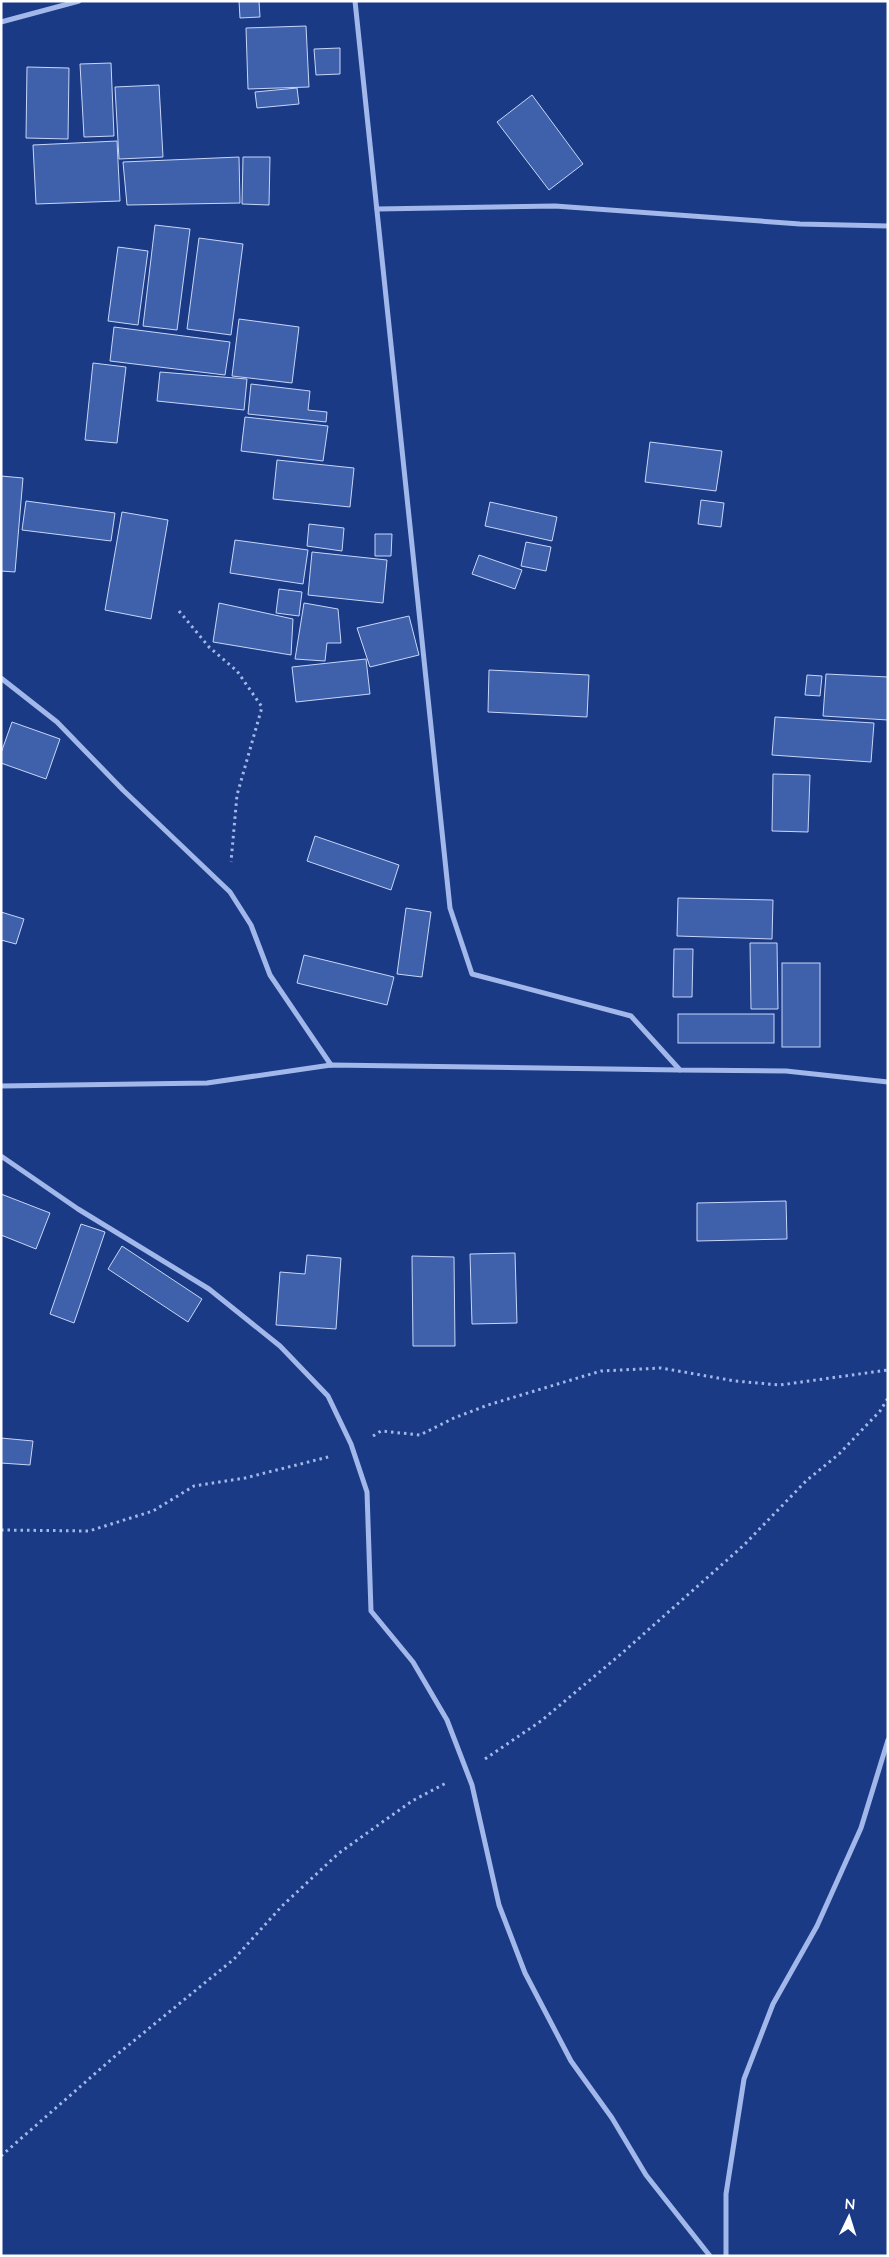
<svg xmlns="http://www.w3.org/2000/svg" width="889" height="2257" font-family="Lato,sans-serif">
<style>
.building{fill:#3f61ac;stroke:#c7d6f8}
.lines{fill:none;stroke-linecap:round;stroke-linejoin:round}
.path{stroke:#a2b8eb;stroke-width:3;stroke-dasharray:2.5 4;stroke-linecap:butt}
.minor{stroke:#a2b8eb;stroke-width:5}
</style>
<rect width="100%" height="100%" fill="#1b3a85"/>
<g class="building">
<path d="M239,1H259L260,17L240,18Z"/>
<path d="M306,26L309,87L248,89L246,28Z"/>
<path d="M340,48V74L316,75L314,49Z"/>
<path d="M111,63L114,136L84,137L80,64Z"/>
<path d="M27,67L69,68L68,139L26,138Z"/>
<path d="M159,85L163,157L119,159L115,87Z"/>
<path d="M297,88L299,104L257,108L255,92Z"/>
<path d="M532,95L583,164L549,190L497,122Z"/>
<path d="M117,141L120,201L36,204L33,145Z"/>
<path d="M239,157L240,203L127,205L123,162Z"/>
<path d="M243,157H270L269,205L242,204Z"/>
<path d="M155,225L190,229L177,330L143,326Z"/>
<path d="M199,238L243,244L231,335L187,329Z"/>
<path d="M118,247L148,251L138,325L108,321Z"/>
<path d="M239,319L299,327L292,383L232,376Z"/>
<path d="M114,327L230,342L225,375L110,361Z"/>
<path d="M93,363L126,367L117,443L85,440Z"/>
<path d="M160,372L247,379L244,410L157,401Z"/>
<path d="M251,384L310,391L308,410L327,412L326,422L248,414Z"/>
<path d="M245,417L328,426L323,461L241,451Z"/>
<path d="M650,442L722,451L716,491L645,482Z"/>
<path d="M277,460L354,468L350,507L273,499Z"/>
<path d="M1,476L23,478L15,572L1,571Z"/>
<path d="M701,500L724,503L721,527L698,524Z"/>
<path d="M26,501L115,513L111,541L22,530Z"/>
<path d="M490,502L557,517L552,541L485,526Z"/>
<path d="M122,512L168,520L151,619L105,610Z"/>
<path d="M309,524L344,528L342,551L307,546Z"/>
<path d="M375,534H392L391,556H375Z"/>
<path d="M235,540L308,550L303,584L230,573Z"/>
<path d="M526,542L551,547L546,571L521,566Z"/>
<path d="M312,552L387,560L383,603L308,595Z"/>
<path d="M479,555L522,570L515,589L472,574Z"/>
<path d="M279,589L302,592L299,616L276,613Z"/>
<path d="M219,603L293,619L291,655L213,642Z"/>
<path d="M304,603L338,609L341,643H327L325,661L295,659Z"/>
<path d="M409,616L419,655L370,667L357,628Z"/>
<path d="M366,659L370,694L296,702L292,667Z"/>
<path d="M489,670L589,675L587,717L488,712Z"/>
<path d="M826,674L888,677V720L823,716Z"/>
<path d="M807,675L822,676L820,696L805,695Z"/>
<path d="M775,717L874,723L871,762L772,755Z"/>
<path d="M12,722L60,739L46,779L1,763V753Z"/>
<path d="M773,774L810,775L808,832L772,831Z"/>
<path d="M315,836L399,865L391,890L307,861Z"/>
<path d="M678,898L773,900L772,939L677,936Z"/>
<path d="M406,908L431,912L422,977L397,974Z"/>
<path d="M1,912L24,919L16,944L1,940Z"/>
<path d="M750,943H777L778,1009H751Z"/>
<path d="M674,949H693L692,997H673Z"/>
<path d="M304,955L394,977L387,1005L297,983Z"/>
<rect x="782" y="963" width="38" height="84"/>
<rect x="678" y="1014" width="96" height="29"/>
<path d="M1,1194L50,1213L36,1249L1,1235Z"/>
<path d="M786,1201L787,1239L697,1241V1203Z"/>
<path d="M81,1224L105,1232L74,1323L50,1314Z"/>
<path d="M122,1246L202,1299L188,1322L108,1269Z"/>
<path d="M515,1253L517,1323L472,1324L470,1254Z"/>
<path d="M307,1255L341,1258L336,1329L276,1325L280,1272L305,1274Z"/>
<path d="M412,1256L454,1257L455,1346H413Z"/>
<path d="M1,1438L33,1441L30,1465L1,1463Z"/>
</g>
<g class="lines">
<g class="path">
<path d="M179,611L209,647L237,671L262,707L237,795L231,862"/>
<path d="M373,1436L381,1431L420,1435L454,1418L488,1405L601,1371L661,1368L735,1381L780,1385L888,1370"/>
<path d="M1,1530L89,1531L153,1511L194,1486L245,1478L332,1456"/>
<path d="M485,1759L541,1721L621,1654L744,1545L806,1481L839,1454L880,1411L888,1398"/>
<path d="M1,2156L114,2057L234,1959L282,1906L339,1853L412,1801L448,1782"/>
</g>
<g class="minor">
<path d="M355,1L450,908L472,974L631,1016L680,1070L786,1071L888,1082"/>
<path d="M1,22L79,1"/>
<path d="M377,209L555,206L800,224L888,226"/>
<path d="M1,678L57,722L123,790L230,892L251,925L270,975L331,1065"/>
<path d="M1,1086L207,1083L331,1065L680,1070"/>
<path d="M1,1156L78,1209L209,1289L280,1346L328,1396L351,1444L367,1492L371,1611L413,1662L447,1720L472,1785L499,1905L525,1973L571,2061L612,2118L646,2175L710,2256"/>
<path d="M726,2256V2194L744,2079L773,2004L817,1926L861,1828L888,1740"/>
</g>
</g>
<rect width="889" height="2257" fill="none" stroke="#ffffff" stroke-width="5"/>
<g transform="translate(849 2217) rotate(4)" stroke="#1b3a85" stroke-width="4" paint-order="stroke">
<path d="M0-4L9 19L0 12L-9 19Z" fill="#ffffff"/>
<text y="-8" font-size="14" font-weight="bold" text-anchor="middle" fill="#ffffff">N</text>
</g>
</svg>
